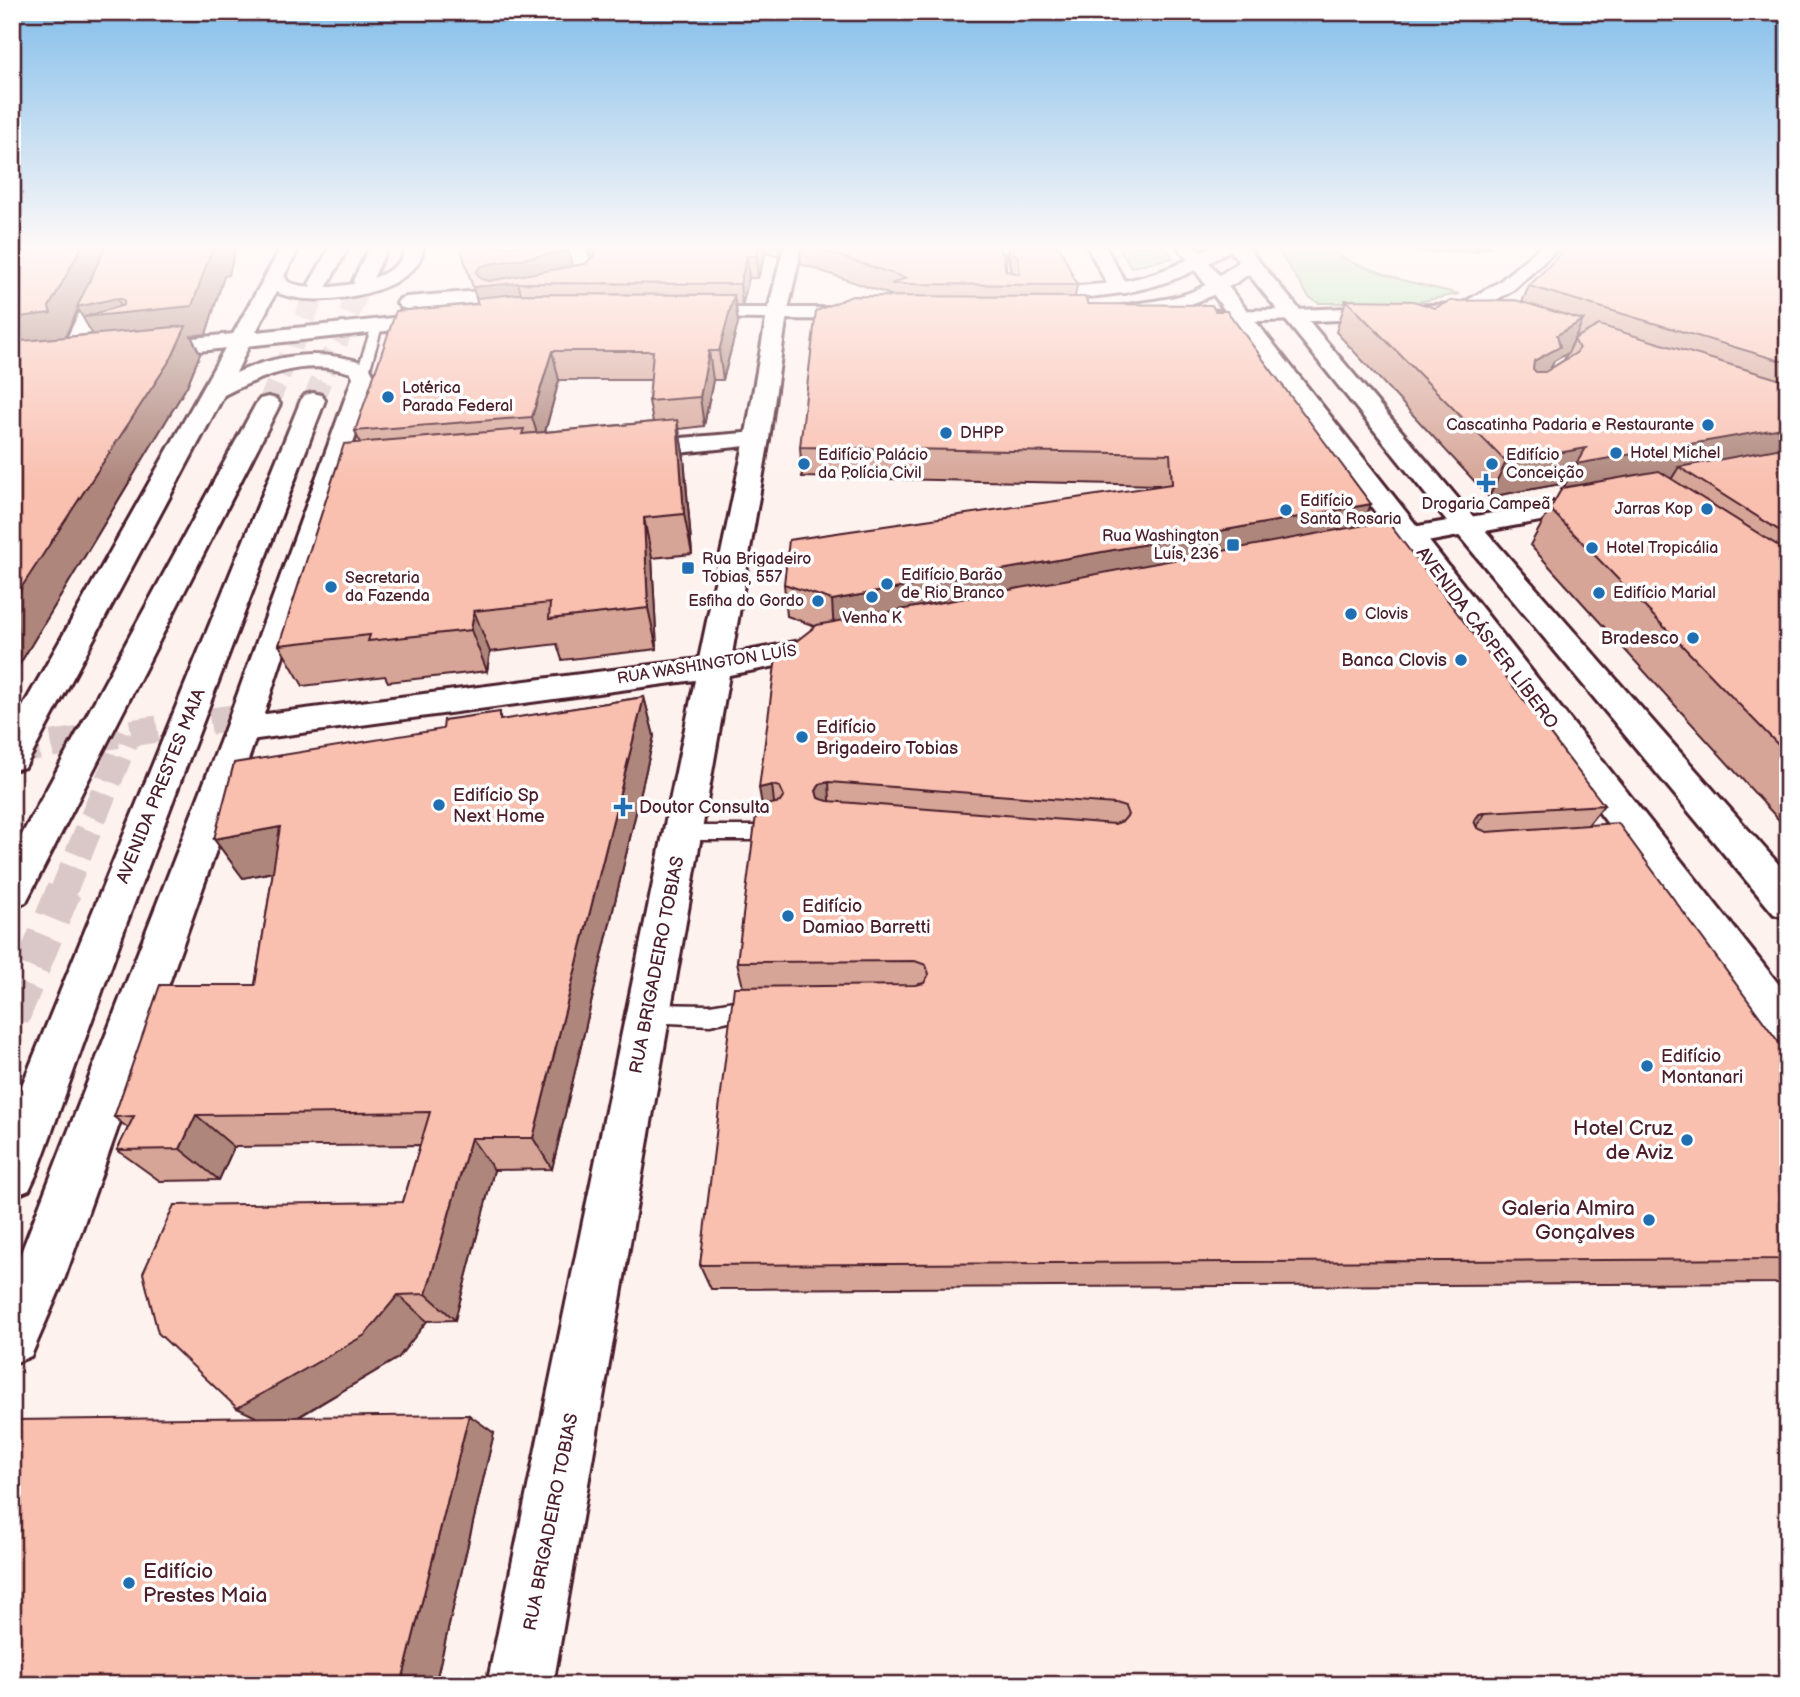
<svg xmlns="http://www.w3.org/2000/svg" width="1800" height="1697" font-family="'Balsamiq Sans',sans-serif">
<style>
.green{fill:#a5e0a6;stroke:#788068;stroke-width:2}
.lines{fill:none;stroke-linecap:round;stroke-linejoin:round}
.pedestrian-tunnel-far1{stroke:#dac8c8;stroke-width:27;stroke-dasharray:27 13;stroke-linecap:butt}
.pedestrian-tunnel{stroke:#dac8c8;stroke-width:35;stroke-dasharray:35 18;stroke-linecap:butt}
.trunk-tunnel{stroke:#dac8c8;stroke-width:21;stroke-dasharray:21 10;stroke-linecap:butt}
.service-casing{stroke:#4a1f2b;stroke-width:5}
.minor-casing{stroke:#4a1f2b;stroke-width:6}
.tertiary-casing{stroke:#4a1f2b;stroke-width:6}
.secondary-casing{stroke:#4a1f2b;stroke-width:6}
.primary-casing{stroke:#4a1f2b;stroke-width:6}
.trunk-casing{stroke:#4a1f2b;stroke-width:6}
.service{fill:#fff;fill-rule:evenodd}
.minor{fill:#fff;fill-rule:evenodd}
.tertiary{fill:#fff;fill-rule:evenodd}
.secondary{fill:#fff;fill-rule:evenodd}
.primary{fill:#fff;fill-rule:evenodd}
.trunk{fill:#fff;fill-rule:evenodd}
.wall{fill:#d6a597;stroke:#4a1f2b;stroke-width:2;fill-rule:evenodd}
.shaded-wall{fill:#ae867b;stroke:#4a1f2b;stroke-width:2}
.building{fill:#f9c0b0;stroke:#4a1f2b;stroke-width:2;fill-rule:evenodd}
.poi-dot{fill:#1f6fb2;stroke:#fff;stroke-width:2.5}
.labels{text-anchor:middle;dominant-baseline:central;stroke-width:7;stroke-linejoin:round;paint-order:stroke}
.far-poi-label{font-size:16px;fill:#4a1f2b;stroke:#fff;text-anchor:start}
.far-street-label{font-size:16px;fill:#4a1f2b;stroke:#fff}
.street-label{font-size:18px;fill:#4a1f2b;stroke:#fff}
.poi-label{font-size:18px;fill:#4a1f2b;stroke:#fff;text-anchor:start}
.near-poi-label{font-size:21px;fill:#4a1f2b;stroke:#fff;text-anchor:end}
</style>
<rect width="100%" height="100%" fill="#fef2ef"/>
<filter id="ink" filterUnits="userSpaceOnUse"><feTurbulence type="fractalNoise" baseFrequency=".0143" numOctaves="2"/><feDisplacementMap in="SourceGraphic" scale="14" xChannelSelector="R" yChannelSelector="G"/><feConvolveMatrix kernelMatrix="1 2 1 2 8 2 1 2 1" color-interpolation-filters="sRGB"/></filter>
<g filter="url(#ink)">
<g class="green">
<path d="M1118,246H1165L1173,258L1131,267Z"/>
<path d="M1275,246H1321L1354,263L1402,280L1459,294L1412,303H1319L1309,297Z"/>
</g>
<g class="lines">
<g class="pedestrian-tunnel-far1">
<path d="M12,750L267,713"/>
<path d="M63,892L128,733"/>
</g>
<path class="pedestrian-tunnel" d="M12,1017L64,890"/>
<g class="trunk-tunnel">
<path d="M313,400L363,281"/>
<path d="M268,404L319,284"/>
</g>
<g class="service-casing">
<g id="service">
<path d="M995,246H1005L1010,274L1002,272Z"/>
<path d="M377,323L382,326L369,372L359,374L357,372L372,326Z"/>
<path d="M777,823L784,825L786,830L784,835L764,840H682L675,838L673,833L675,828L682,826H764Z"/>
<path d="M758,997L766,999L769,1006L766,1013L710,1025L648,1022L640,1020L637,1013L640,1006L648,1004L710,1005Z"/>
</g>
</g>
<g class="minor-casing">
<g id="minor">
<path d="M111,246H129L90,336L87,341H71L68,336Z"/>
<path d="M565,246H583L596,269V275C585,289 559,294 542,290L539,286L542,282L569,277L576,273Z"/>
<path d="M1087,246H1105L1129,289L1126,293H1112Z"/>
<path d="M757,432L766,434L769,439L766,444L630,458L621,455L617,450L621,445L630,442Z"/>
</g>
</g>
<g class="tertiary-casing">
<g id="tertiary">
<path d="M784,246H802L787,314L769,439L732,654L832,635L843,638L848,645L843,652L832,655L729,675L553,1685H487L695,680L242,741L230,737L225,729L230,721L242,717L699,659L745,439L767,314Z"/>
<path d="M1541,246H1561L1513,290L1472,314L1294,322L1287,320L1284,316L1287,312L1294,310L1461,304L1499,282Z"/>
<path d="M1600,494L1610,496L1613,502L1610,508L1373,552L1363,549L1359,543L1363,537L1373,534Z"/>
</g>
</g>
<g class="secondary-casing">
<g id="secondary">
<path d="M1177,246H1196L1788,996V1049L1772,1044Z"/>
<path d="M1250,257L1257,259L1476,520L1788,875V919L1774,914L1456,532L1243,267L1240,263L1243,259Z"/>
</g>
</g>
<g class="primary-casing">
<g id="primary">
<path d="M282,246H300L284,276L288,282C314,294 380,285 399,262C403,258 404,251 406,246H424C422,255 419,264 412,270C385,297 310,308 276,292L256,332L442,313L449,315L452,319L449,323L442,325L143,357L135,355L132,350L135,345L143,343L233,334Z"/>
<path d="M1211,246H1247L1260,263C1237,292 1149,325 1114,316L1111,312L1114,308C1139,301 1167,302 1191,292C1208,286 1224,271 1239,262L1230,250C1163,295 1102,299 1023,299L1016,297L1013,293L1016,289L1023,287C1094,287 1150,286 1211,246Z"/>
<path d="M529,287L536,289L539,293L536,297L407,309L400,307L397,303L400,299L407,297Z"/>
<path d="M684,308H869L876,310L879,314L876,318L869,320L677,318L674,314L677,310Z"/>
<path d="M1294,310L1301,312L1304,316L1301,320L1181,323L1174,321L1171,317L1174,313L1181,311Z"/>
</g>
</g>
<g class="trunk-casing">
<g id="trunk">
<path d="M331,246H349L326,288H312L309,284Z"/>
<path d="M370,246H388L370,285H356L353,281Z"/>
<path d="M240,335L248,336L251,341L236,373C280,353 322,349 368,364L375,377L259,729L65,1277L31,1356L12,1364V1276L225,729L353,377L351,373C306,358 264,375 224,395L30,758L25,767L12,770V726L229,341L232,336Z"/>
<path d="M313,393L321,395L325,400L127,922L37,1173L29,1190L12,1197V1110L301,400L305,395Z"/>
<path d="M268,397L276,399L280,404L26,902L12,907V853L256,404L260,399Z"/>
</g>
</g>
<use href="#service" class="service"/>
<use href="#minor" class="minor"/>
<use href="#tertiary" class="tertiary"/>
<use href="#secondary" class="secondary"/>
<use href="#primary" class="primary"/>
<use href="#trunk" class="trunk"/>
</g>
<g class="wall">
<path d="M12,246L229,275L224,276L206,334L191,336L200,354L187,386L12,677ZM78,309L93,334L66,337V335Z"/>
<path d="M460,246L572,266L585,264L592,257L586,246H782L779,256L766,252L758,278H749L742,306L736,305L738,323L723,380H713L704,426L679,429L684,458L692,554L652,558L657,649L562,660L557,644L490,652L487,671L388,682L385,676L303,686L279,645L360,443L355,431L478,304ZM559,380H651L649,401L653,422L545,432Z"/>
<path d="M800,246H999L1001,252L1006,254V271L1012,272L1008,246H1056L1077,285L1075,297L1088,304L1215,311L1363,526L1604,805L1588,825L1788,1055V1283L711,1289L700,1265L743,987L737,962L762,806L815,626L787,616L784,584L1160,485L802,477L800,447L891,295L801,264Z"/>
<path d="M1389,246H1491L1476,251L1421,252Z"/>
<path d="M1788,246V830L1530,545L1550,509L1566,483L1489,497L1336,332L1346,300L1435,308L1522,302L1529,286ZM1576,336L1579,337L1574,339L1564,360L1550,369L1554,361L1568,353Z"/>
<path d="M644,697L654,736L552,1169L494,1170L455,1320L427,1321L398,1358L299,1417L494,1433L435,1685H12L255,1417L403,1202L420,1145L234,1147L219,1180L160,1181L117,1150L128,1128L114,1117L255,985L273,872L243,878L214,839L503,720Z"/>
</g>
<g class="shaded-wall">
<path d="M82,246H110L117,298L125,313L217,246H236L229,275L224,276L206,334L191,336L200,354L187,386L12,677V602L93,335L78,309L66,335L68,341L12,348V318L49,307Z"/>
<path d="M759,246H765L766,252L758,278L756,256Z"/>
<path d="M778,246H782L779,256Z"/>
<path d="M1477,246H1491L1476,251Z"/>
<path d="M569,251L573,272L518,283L524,304L479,309L473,287L476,272L480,267L489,264Z"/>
<path d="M747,256L749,278L742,306L740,284Z"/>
<path d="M734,295L738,323L723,380L719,351Z"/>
<path d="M1583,320L1568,353L1554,361L1545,380L1519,395L1534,361L1557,335Z"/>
<path d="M552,351L559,380L541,447L532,417Z"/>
<path d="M709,351L713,380L704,426L700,397Z"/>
<path d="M677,420L684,458L692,554L684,514Z"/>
<path d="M1788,427V457L1679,467L1672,478L1557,499L1566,483L1489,497L1506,462L1586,448Z"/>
<path d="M1371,504L1359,536L834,633L832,600Z"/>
<path d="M644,518L652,558L657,649L648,608Z"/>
<path d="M474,611L490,652L487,671L471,630Z"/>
<path d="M644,697L654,736L552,1169L533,1138Z"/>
<path d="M829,782L831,817L823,819L816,791L820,784Z"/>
<path d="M772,785L776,820L765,823L759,788Z"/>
<path d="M1486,812L1463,847L1456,849L1479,814Z"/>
<path d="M280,827L307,865L243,878L214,839Z"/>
<path d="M196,1115L234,1147L219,1180L180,1149Z"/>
<path d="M471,1138L494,1170L455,1320L426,1294Z"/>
<path d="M398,1295L427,1321L398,1358L279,1428L237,1408Z"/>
<path d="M469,1415L494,1433L435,1685H401Z"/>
</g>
<g class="building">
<path d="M12,246H82L49,307L51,313L12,318Z"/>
<path d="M106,246H217L216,249H212L192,306L84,317L124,305V300L117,298L77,307Z"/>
<path d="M460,246H567L569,251L489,264L480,267L476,272L481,279L489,281L585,264L594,256V246H759L756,256H747L740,284L518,283L473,287Z"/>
<path d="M809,246H999L1001,252L1006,254L1003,257L1006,271L1020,274L1018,257L1014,254L1013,246H1056V248H1060L1077,285L891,284L906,278Z"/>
<path d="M1568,246H1788V363L1529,286Z"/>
<path d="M517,294L734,295L719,351H709L700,397L649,401L653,351H552L532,417L355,431L396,311L478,304L476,298Z"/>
<path d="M852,296L1085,297L1088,304L1212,305L1215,311H1227L1371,504L832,600L784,584L789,540L1172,484L1170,454L800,447L816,311Z"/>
<path d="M1346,300L1413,301L1435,308L1450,301L1515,300L1583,320L1557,335L1560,347L1534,361L1533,369L1536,372H1545L1576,353L1579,349L1574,339L1599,325L1788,382V427L1576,464L1586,448L1506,462Z"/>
<path d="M186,326L172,357L12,602V342Z"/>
<path d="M677,420L684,514L644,518L648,608L549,619L550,603L474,611L471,630L368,641L370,635L279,645L344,444L524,429L522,434Z"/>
<path d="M1788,447V536L1679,467Z"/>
<path d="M1659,471L1788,552V755L1550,509L1562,488Z"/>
<path d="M1387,521L1604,805L1486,812L1479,814L1474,821L1477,828L1487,832L1618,823L1788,1055V1259L700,1265L734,987L915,985L924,983L929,974L926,965L915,961L737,962L757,807L780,802L784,796L780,787L772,785L759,788L776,657L817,625ZM829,782L1115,804L1125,807L1128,815L1123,821L1115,824L828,801L818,798L816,791L820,784Z"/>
<path d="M644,697L533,1138H471L426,1294L398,1295L365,1335L237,1408L158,1333L143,1273L174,1205L403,1202L430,1112L196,1115L180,1149L117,1150L134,1116L114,1117L160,985H255L280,827L214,839L234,763L443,729L444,720L500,712V720Z"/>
<path d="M469,1415L401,1685H12V1420Z"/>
</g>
</g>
<linearGradient id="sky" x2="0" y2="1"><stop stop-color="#83beea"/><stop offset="0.51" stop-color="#fff9f8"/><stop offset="1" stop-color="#fff9f8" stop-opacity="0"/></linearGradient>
<rect width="1800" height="484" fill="url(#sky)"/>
<g class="poi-dot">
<circle cx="388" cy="397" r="7"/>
<circle cx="1708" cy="425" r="7"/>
<circle cx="946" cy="433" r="7"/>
<circle cx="1616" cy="453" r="7"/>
<circle cx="804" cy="464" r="7"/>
<circle cx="1492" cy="464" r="7"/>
<path d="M1482.5 472.5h7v7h7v7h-7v7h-7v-7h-7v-7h7z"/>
<circle cx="1707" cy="509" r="7"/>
<circle cx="1286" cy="510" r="7"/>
<rect x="1226" y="538" width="14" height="14" rx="3.5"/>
<circle cx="1592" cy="548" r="7"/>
<rect x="681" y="561" width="14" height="14" rx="3.5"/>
<circle cx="887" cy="584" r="7"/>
<circle cx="331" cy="587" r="7"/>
<circle cx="1599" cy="593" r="7"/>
<circle cx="872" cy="597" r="7"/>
<circle cx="818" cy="601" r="7"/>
<circle cx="1351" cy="614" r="7"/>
<circle cx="1693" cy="638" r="7"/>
<circle cx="1461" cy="660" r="7"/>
<circle cx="802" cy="737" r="7"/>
<circle cx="439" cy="805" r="7"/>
<path d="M619.5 796.5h7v7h7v7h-7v7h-7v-7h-7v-7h7z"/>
<circle cx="788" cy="916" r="7"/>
<circle cx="1647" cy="1066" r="7"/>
<circle cx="1687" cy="1140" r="7"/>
<circle cx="1649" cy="1220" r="7"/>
<circle cx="129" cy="1583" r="7"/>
</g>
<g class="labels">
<g class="far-poi-label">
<text x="402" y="388">Lotérica<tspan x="402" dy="18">Parada Federal</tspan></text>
<text x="1694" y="425" text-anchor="end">Cascatinha Padaria e Restaurante</text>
<text x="960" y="433">DHPP</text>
<text x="1630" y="453">Hotel Michel</text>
<text x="818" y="455">Edifício Palácio<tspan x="818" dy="18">da Polícia Civil</tspan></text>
<text x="1506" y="455">Edifício<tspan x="1506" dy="18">Conceição</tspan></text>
<text x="1300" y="501">Edifício<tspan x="1300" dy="18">Santa Rosaria</tspan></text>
<text x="1486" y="504" text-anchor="middle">Drogaria Campeã</text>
<text x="1693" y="509" text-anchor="end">Jarras Kop</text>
<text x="1219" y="536" text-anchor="end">Rua Washington<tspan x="1219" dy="18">Luís, 236</tspan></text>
<text x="1606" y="548">Hotel Tropicália</text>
<text x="702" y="559">Rua Brigadeiro<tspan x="702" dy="18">Tobias, 557</tspan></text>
<text x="901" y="575">Edifício Barão<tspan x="901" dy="18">de Rio Branco</tspan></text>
<text x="345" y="578">Secretaria<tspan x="345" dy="18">da Fazenda</tspan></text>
<text x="1613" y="593">Edifício Marial</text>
<text x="804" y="601" text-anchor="end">Esfiha do Gordo</text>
<text x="1365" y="614">Clovis</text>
<text x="872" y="618" text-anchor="middle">Venha K</text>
</g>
<g class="far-street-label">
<text transform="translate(707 665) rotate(-9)">RUA WASHINGTON LUÍS</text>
</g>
<g class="street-label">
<text transform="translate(1487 638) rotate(53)">AVENIDA CÁSPER LÍBERO</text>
<text transform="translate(161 786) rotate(-68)">AVENIDA PRESTES MAIA</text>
<text transform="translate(657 965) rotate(-79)">RUA BRIGADEIRO TOBIAS</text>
<text transform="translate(551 1522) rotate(-79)">RUA BRIGADEIRO TOBIAS</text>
</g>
<g class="poi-label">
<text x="1679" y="638" text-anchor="end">Bradesco</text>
<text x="1447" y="660" text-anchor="end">Banca Clovis</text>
<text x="816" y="727">Edifício<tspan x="816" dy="21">Brigadeiro Tobias</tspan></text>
<text x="453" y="795">Edifício Sp<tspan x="453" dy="21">Next Home</tspan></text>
<text x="639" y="807">Doutor Consulta</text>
<text x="802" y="906">Edifício<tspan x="802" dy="21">Damiao Barretti</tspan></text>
<text x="1661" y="1056">Edifício<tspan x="1661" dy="21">Montanari</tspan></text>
</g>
<g class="near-poi-label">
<text x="1673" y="1128">Hotel Cruz<tspan x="1673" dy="24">de Aviz</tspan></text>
<text x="1635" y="1208">Galeria Almira<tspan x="1635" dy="24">Gonçalves</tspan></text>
<text x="143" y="1571" text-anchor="start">Edifício<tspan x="143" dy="24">Prestes Maia</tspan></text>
</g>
</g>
<rect width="1800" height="1697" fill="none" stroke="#fff" stroke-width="42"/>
<rect x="21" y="21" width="1758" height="1655" fill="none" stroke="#4a1f2b" stroke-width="2.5" filter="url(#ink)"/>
</svg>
